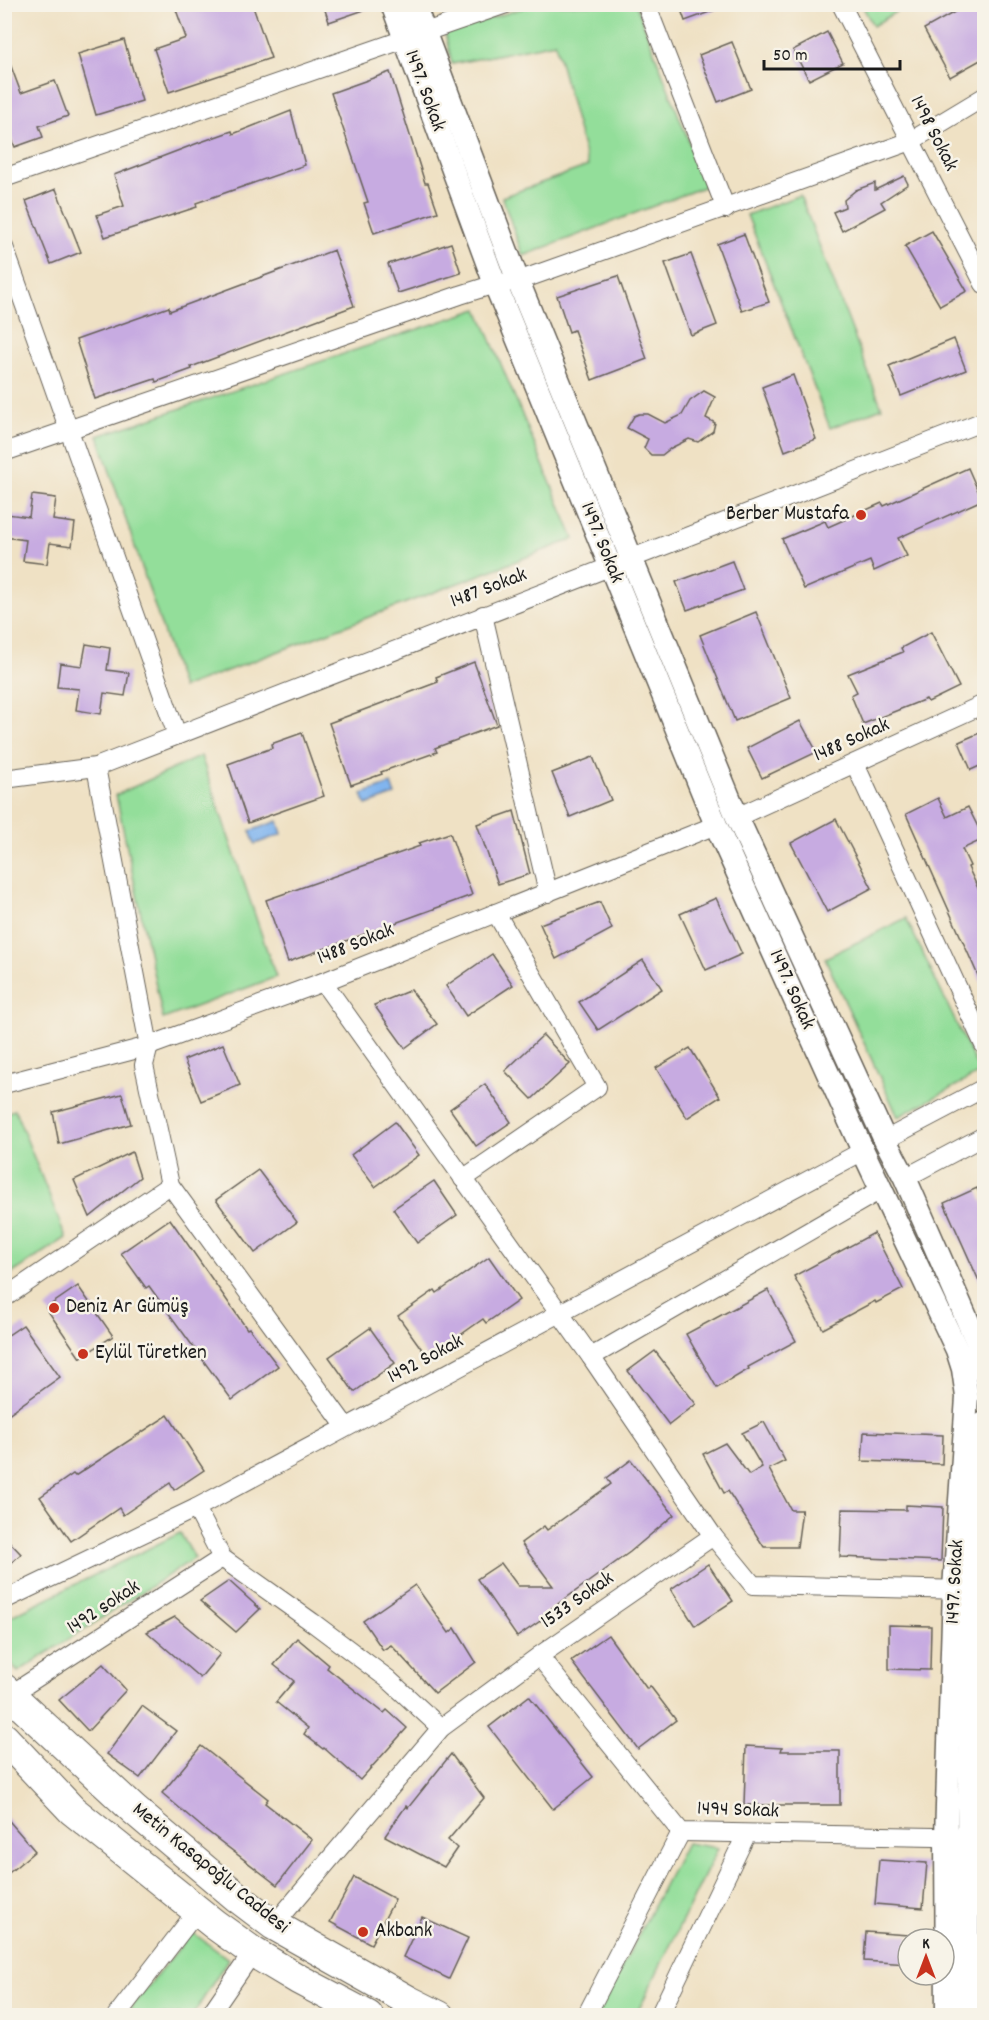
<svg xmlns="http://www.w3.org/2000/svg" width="989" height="2020" font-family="Dekko,sans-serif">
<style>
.green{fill:#93de9a;stroke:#587d5b;stroke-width:1.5}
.water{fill:#81b5ef;stroke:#4e6886;stroke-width:1.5}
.building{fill:#c7abe1}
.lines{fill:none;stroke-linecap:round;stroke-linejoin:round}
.minor-casing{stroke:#666157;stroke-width:20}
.tertiary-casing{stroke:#666157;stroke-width:25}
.primary-casing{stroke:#666157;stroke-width:32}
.minor{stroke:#fff;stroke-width:18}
.tertiary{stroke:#fff;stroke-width:22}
.primary{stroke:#fff;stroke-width:30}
.poi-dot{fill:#c8321e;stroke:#f7f3e8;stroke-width:2}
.labels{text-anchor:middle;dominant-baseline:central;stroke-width:5;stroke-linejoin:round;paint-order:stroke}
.street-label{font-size:21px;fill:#1c1c1c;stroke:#f7f3e8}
.poi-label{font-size:21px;fill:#1c1c1c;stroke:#f7f3e8;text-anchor:start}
</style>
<rect width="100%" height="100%" fill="#f7f3e8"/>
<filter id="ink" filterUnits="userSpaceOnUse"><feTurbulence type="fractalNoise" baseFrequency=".0167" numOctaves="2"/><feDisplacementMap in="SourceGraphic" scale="12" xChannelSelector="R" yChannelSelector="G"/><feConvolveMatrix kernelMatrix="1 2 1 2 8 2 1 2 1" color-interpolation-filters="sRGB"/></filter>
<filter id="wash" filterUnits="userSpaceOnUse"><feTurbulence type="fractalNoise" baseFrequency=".008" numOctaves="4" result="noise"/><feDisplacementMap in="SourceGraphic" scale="24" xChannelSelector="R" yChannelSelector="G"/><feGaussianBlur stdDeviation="1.35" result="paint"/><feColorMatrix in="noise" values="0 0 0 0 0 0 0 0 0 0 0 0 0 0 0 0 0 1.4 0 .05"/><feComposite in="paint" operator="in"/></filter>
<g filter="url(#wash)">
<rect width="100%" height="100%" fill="#efe1c4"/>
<g class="green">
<path d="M532,5H636L706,186L523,256L502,197L588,166L555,43L452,64L445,33Z"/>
<path d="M862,5H907L873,26Z"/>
<path d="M800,195L882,408L830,428L747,215Z"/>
<path d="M478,309L574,539L182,688L98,436Z"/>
<path d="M201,756L276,977L163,1019L116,795Z"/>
<path d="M906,918L980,1073L898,1117L825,958Z"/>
<path d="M15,1110L66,1238L5,1278V1113Z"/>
<path d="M180,1533L195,1558L18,1672L5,1655V1619Z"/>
<path d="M686,1843L718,1848L636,2015H597Z"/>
<path d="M192,1932L228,1959L193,2015L124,2016Z"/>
</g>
<g class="water">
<path d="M391,784L395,795L366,805L362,794Z"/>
<path d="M278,821L282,834L255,844L250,831Z"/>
</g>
<g id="blocks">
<g class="building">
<path d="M174,4H252L271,58L169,92L154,49L186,38Z"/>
<path d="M323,4H373V7L329,22Z"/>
<path d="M679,4H726V6L685,21Z"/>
<path d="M969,4H975L984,22V58L950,77L924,29Z"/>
<path d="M827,32L843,63L809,80L793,50Z"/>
<path d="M124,40L142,101L96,115L78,54Z"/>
<path d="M732,42L751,89L718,102L699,55Z"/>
<path d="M4,53H6L21,93L55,81L68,116L39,126L43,137L15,147L4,119Z"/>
<path d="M390,72L425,183H428L438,212L374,233L364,203L368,202L331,93Z"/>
<path d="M291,111L305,165L196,203L197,207L105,237L97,215L124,206L114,175L198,143L232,131L233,134Z"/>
<path d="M904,176L908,184L881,202L885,208L842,231L833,212L845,207L844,200L856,190L875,183V190Z"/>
<path d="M56,189L81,252L51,264L26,201Z"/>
<path d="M932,231L967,291L940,306L905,246Z"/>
<path d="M744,234L769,302L742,311L717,244Z"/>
<path d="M451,243L461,273L398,293L388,264Z"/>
<path d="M334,250L354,306L191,367L192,369L156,382L155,379L95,399L76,340L169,307L170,311Z"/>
<path d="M691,254L717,325L691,335L665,263Z"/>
<path d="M618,276L647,359L592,380L574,330L569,332L557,296Z"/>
<path d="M954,339L966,370L901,396L889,366Z"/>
<path d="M793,375L816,439L785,451L762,387Z"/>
<path d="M704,391L715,397L706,418L715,423L713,431L698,442L689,439L671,448L662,455H651L644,448L648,439L627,428L634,416L639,414H648L665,423L682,415L690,401Z"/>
<path d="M968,468L982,500L898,538L907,556L874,571L870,561L804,589L782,539L825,521L828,527L882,503L884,506Z"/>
<path d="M32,495L56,498L53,520L75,523L72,546L50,543L47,564L23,561L26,540L4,537L7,514L29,517Z"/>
<path d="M732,561L743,590L687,610L676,582Z"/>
<path d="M756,612L791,698L735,721L700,635Z"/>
<path d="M931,632L959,687L928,702L926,699L863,724L851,695L857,692L848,674L903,652L901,648Z"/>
<path d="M86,644L110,648L107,670L129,673L125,696L104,693L101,714L76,710L79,689L57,687L60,663L82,666Z"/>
<path d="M474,662L497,725L435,748L437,752L381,772L382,774L351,785L329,723L438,682L436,677Z"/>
<path d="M800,721L817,752L762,778L747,748Z"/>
<path d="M984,731V764L971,770L959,742Z"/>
<path d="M302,733L324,796L248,823L228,764L272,748L271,744Z"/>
<path d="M593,757L611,800L570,817L552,773Z"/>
<path d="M938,798L947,817L968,807L984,839L962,849L970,866L968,867L984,901V989L906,814Z"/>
<path d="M514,811L530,874L498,884L477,824Z"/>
<path d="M836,819L872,888L827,912L791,843Z"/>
<path d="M450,833L472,895L288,962L266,900L420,846L419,843Z"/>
<path d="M716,898L742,954L706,970L680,914Z"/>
<path d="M600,902L612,929L556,959L540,924Z"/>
<path d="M492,954L513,985L466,1016L446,986Z"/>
<path d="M643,960L662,989L598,1030L579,1002Z"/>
<path d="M411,990L437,1024L405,1048L374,1005Z"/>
<path d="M543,1035L570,1064L532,1099L505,1071Z"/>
<path d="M223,1044L240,1085L201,1101L184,1060Z"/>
<path d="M690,1048L720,1097L687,1118L656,1068Z"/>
<path d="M485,1084L511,1122L476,1146L450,1109Z"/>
<path d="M122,1094L131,1124L59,1144L53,1112Z"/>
<path d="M395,1122L419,1155L375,1187L351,1155Z"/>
<path d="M132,1152L140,1177L90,1217L74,1180Z"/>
<path d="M258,1170L297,1222L255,1253L216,1200Z"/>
<path d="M434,1181L457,1215L417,1243L393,1209Z"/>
<path d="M977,1188L984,1205V1292L944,1203Z"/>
<path d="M170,1219L247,1329L249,1328L278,1366L232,1400L149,1286L146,1288L121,1253Z"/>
<path d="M874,1233L903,1289L876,1303L875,1301L823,1329L794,1276Z"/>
<path d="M489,1257L519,1300L486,1323L483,1319L428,1358L398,1316L435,1290L437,1293Z"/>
<path d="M78,1286L113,1336L80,1358L46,1308Z"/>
<path d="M768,1290L796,1341L748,1367L749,1369L717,1388L686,1334Z"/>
<path d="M23,1325L60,1377L4,1417V1338Z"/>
<path d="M370,1328L395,1363L354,1392L329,1357Z"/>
<path d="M655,1351L696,1404L669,1425L628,1371Z"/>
<path d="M168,1415L204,1470L174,1490L170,1483L123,1515L119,1508L71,1541L40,1497L73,1474L75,1476Z"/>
<path d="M764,1422L785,1461L769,1469L791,1510H802L797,1547H764L728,1491L724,1493L703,1454L725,1443L749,1475L762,1467L742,1433Z"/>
<path d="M864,1432L943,1435L942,1464L862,1461Z"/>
<path d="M631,1460L674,1515L630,1552L544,1614L546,1617L517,1637L477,1579L501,1563L518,1586H553L521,1543L544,1526L547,1530L611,1484L607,1478Z"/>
<path d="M906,1505L943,1507L941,1561L840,1557L842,1509L906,1510Z"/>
<path d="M4,1536L21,1554L4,1569Z"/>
<path d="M708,1564L733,1601L695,1626L671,1589Z"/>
<path d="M229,1581L260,1609L236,1632L200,1601Z"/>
<path d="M415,1585L449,1633L455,1628L476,1662L435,1693L391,1645L383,1650L363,1621Z"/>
<path d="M175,1617L220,1654L200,1678L147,1632Z"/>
<path d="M889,1625L931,1626L930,1670L889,1669Z"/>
<path d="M608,1635L647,1689L650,1686L676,1720L638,1749L571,1661Z"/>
<path d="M297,1638L329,1665L327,1668L384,1713L387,1710L407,1728L360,1780L324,1748L323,1749L304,1734L308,1728L276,1702L294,1681L274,1665Z"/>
<path d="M103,1664L126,1690L88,1731L59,1700Z"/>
<path d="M529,1696L593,1777L553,1809L489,1727Z"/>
<path d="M142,1706L176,1731L140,1778L107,1754Z"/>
<path d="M201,1746L268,1799L265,1803L312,1840L277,1885L203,1828L162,1793Z"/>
<path d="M746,1746L782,1748L781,1751H840V1805H744Z"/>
<path d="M451,1754L484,1798L448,1840L457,1848L444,1867L385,1836L406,1806L408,1808Z"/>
<path d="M4,1815L35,1851L4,1877Z"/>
<path d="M879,1860L927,1863L923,1908L875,1904Z"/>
<path d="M354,1877L395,1899L371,1944L330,1922Z"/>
<path d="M422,1917L468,1938L449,1979L403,1957Z"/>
<path d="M866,1932L908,1935V1964L864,1961Z"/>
</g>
</g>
</g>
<g filter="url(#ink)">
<use href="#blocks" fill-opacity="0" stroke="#666157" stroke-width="1.5"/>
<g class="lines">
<g class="minor-casing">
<g id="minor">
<path d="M646,4L726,209"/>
<path d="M841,4L984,284"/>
<path d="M4,178L506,4"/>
<path d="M4,247L177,735"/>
<path d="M4,452L460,295L495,284L518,281L911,141L984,97"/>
<path d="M483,615L548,893"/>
<path d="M855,764L984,1045"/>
<path d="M96,767L149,1046L144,1065L170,1185L346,1427"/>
<path d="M4,779L96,767L984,421"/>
<path d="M737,817L984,704"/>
<path d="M323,982L591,1357L713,1536"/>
<path d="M4,1084L149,1046L323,982L716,825"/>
<path d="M885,1140L984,1088"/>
<path d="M905,1178L984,1136"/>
<path d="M463,1179L597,1087L496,913"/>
<path d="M4,1298L170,1185"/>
<path d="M591,1357L882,1189"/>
<path d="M196,1508L222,1558L312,1622L388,1679L441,1728"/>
<path d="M4,1600L196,1508L863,1151"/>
<path d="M539,1656L681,1832L984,1838"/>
<path d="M10,1695L222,1558"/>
<path d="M274,1925L441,1728L539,1656L713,1536L753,1585L966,1590"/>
<path d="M116,2016L197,1911"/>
<path d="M209,2016L253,1952"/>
<path d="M586,2016L681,1832"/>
<path d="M659,2016L746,1835"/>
</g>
</g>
<g class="tertiary-casing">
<g id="tertiary">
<path d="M392,4L495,284L716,825L863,1151L957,1350L963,1369L967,1397L954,1589L946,1837L947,2016"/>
<path d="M414,4L518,281L737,817L885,1140L905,1178L977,1342L984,1371"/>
<path d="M967,2016L968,1837L974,1590L984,1423"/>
</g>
</g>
<g class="primary-casing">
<g id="primary">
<path d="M4,1689L134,1810L237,1897L274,1925L409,2001L439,2016"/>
<path d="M4,1738L72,1810L214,1924L253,1952L298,1979L368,2016"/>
</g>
</g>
<use href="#minor" class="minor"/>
<use href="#tertiary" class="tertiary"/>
<use href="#primary" class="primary"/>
</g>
</g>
<g class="poi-dot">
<circle cx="861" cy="515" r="6"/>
<circle cx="54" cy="1308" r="6"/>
<circle cx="83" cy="1354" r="6"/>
<circle cx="363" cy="1932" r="6"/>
</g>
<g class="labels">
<g class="street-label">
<text transform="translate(424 91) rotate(70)">1497. Sokak</text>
<text transform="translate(933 134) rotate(63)">1498 Sokak</text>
<text transform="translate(601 543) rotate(68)">1497. Sokak</text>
<text transform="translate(489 589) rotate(-21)">1487 Sokak</text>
<text transform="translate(852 741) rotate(-24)">1488 Sokak</text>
<text transform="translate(356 945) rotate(-22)">1488 Sokak</text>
<text transform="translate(791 990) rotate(66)">1497. Sokak</text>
<text transform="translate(426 1360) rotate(-28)">1492 Sokak</text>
<text transform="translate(956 1582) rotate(-87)">1497. Sokak</text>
<text transform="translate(578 1601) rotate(-35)">1533 Sokak</text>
<text transform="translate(104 1608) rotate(-33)">1492 sokak</text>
<text transform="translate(738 1811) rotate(2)">1494 Sokak</text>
<text transform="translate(210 1869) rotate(39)">Metin Kasapoğlu Caddesi</text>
</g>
<g class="poi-label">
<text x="849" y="515" text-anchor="end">Berber Mustafa</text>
<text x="66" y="1308">Deniz Ar Gümüş</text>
<text x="95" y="1354">Eylül Türetken</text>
<text x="375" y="1932">Akbank</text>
</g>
</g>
<rect width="989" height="2020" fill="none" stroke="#f7f3e8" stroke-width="24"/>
<g transform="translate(926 1957)"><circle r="28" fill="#f7f3e8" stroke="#9f9d96" stroke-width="1.5"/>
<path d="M0-4.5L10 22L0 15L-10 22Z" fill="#c8321e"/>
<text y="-9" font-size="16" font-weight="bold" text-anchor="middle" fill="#1c1c1c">K</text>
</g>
<path d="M764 60v9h136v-9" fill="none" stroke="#1c1c1c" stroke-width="3"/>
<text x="773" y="60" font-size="18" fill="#1c1c1c" stroke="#f7f3e8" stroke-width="4.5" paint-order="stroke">50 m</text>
</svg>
